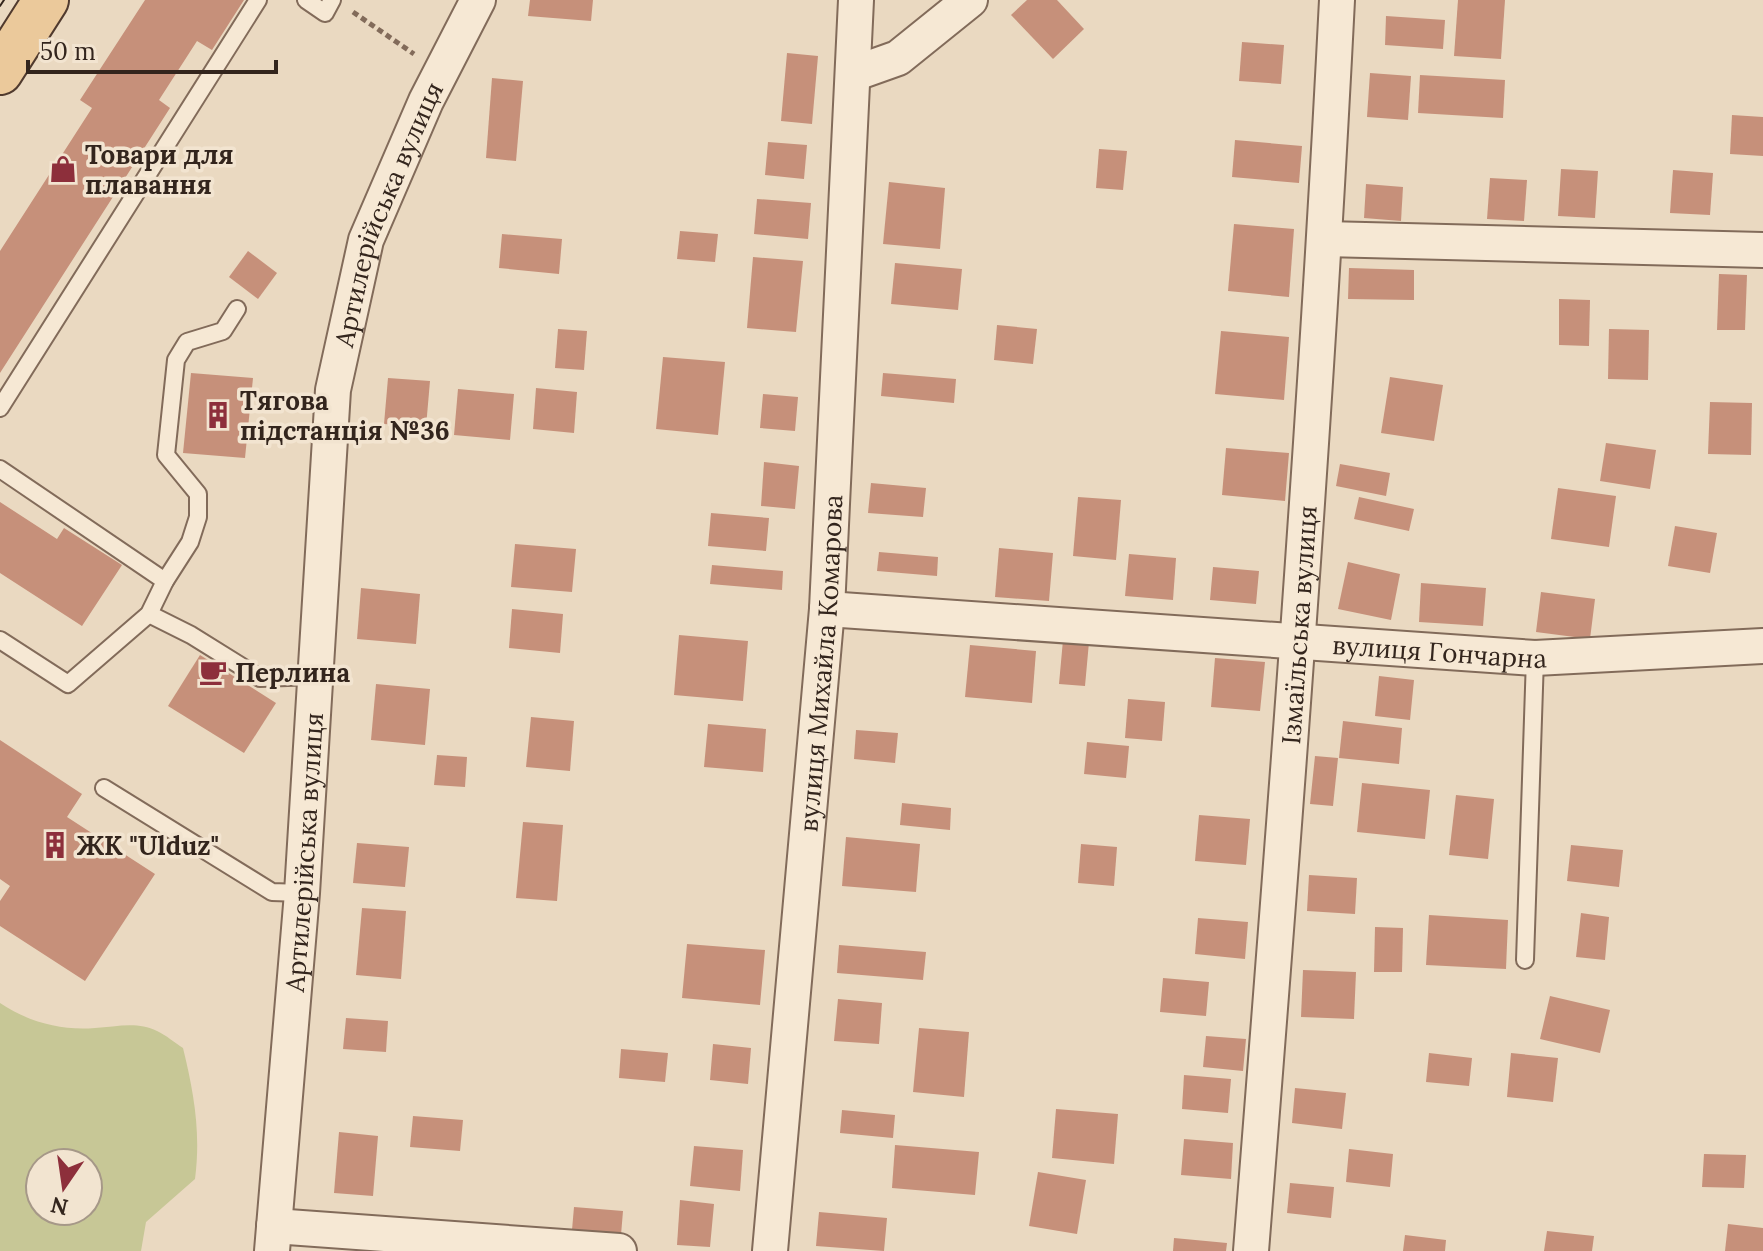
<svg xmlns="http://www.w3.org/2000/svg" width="1763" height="1251" font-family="Lora,serif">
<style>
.green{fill:#c7c796;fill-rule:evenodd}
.building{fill:#c6907a}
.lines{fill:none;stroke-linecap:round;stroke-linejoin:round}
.lane-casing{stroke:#826b5a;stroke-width:20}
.street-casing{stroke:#826b5a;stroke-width:38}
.primary-casing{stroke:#503a2e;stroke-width:48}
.path{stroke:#826b5a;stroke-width:5;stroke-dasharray:6 4;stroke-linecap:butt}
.lane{stroke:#f6e8d4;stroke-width:16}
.street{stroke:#f6e8d4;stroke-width:34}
.primary{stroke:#ebc99b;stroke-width:44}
.tram{stroke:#33251d;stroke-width:2}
.labels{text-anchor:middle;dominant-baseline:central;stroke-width:7;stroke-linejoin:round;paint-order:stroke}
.poi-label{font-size:26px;font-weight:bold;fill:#33251d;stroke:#f2e4d0;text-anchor:start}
.street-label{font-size:26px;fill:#33251d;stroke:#f2e4d0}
</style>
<rect width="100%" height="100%" fill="#ead9c1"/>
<path class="green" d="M0,1003C28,1022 62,1031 95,1028C116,1027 137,1021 157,1031C166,1035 175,1043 183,1048C194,1093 201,1133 195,1179L146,1222L141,1251H0ZM40,1163H88V1211H40Z"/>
<g class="building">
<path d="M145,0H244L212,50L197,41L159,100L170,108L0,373V251L92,108L80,100Z"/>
<path d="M530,0H593L591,21L528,16Z"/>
<path d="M1027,0H1057L1084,29L1053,59L1011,15Z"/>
<path d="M1458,0H1505L1501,59L1454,56Z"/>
<path d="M1386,16L1445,20L1443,49L1385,45Z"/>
<path d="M1242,42L1284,45L1281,84L1239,81Z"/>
<path d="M787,53L818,56L812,124L781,121Z"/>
<path d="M1370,73L1411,76L1408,120L1367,117Z"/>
<path d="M1420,75L1505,80L1503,118L1418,113Z"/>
<path d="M492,78L523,81L516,161L486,158Z"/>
<path d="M1732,115L1763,117V156L1730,154Z"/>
<path d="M1235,140L1302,146L1299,183L1232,177Z"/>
<path d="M768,142L807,145L804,179L765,175Z"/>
<path d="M1099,149L1127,151L1123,190L1096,188Z"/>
<path d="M1561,169L1598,171L1595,218L1558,216Z"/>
<path d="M1673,170L1713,173L1710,215L1670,213Z"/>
<path d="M1490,178L1527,180L1524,221L1487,219Z"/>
<path d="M889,182L945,188L940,249L883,244Z"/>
<path d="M1366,184L1403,187L1401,221L1364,218Z"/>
<path d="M757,199L811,203L808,239L754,234Z"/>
<path d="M1234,224L1294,229L1289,297L1228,291Z"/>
<path d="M680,231L718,234L715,262L677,259Z"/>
<path d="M502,234L562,239L559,274L499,268Z"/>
<path d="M248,251L277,273L258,299L229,277Z"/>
<path d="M753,257L803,261L796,332L747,328Z"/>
<path d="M895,263L962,269L958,310L891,304Z"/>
<path d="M1349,268L1414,270V300L1348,299Z"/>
<path d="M1719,274L1747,275L1745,330H1717Z"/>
<path d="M1559,299L1590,300L1589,346L1559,345Z"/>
<path d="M997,325L1037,329L1033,364L994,360Z"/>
<path d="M558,329L587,331L584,370L555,368Z"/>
<path d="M1609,329L1649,330L1648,380L1608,379Z"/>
<path d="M1221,331L1289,337L1284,400L1215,394Z"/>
<path d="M663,357L725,362L718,435L656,429Z"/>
<path d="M191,373L253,378L245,458L183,453Z"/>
<path d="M883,373L956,379L954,403L881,396Z"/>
<path d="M1390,377L1443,385L1434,441L1381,433Z"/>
<path d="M388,378L430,381L426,427L384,424Z"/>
<path d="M536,388L577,392L574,433L533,429Z"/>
<path d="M458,389L514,394L510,440L454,435Z"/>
<path d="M763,394L798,397L795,431L760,428Z"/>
<path d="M1710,402L1752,403L1751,455L1708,454Z"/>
<path d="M1606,443L1656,450L1650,489L1600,481Z"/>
<path d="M1226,448L1289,453L1285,501L1222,495Z"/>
<path d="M764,462L799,466L795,509L761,506Z"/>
<path d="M1340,464L1390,473L1386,496L1336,486Z"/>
<path d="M871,483L926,488L923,517L868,513Z"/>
<path d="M1558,488L1616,496L1609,547L1551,539Z"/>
<path d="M1078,497L1121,500L1116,560L1073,556Z"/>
<path d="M1359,497L1414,509L1409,531L1354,519Z"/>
<path d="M0,502L57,539L64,528L122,565L82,626L0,573Z"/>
<path d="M711,513L769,518L766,551L708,546Z"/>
<path d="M1675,526L1717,533L1710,573L1668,566Z"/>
<path d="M515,544L576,549L572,592L511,587Z"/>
<path d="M999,548L1053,553L1049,601L995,597Z"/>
<path d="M879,552L938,557L937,576L877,571Z"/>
<path d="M1129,554L1176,558L1173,600L1125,596Z"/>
<path d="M1348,562L1400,574L1391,620L1338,609Z"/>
<path d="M712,565L783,571L782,590L710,584Z"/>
<path d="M1213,567L1259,571L1256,604L1210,600Z"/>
<path d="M1421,583L1486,588L1483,626L1419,622Z"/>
<path d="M361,588L420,594L416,644L357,639Z"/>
<path d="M1541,592L1595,599L1590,639L1536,632Z"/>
<path d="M512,609L563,614L560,653L509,648Z"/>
<path d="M679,635L748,641L743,701L674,695Z"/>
<path d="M1063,640L1089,642L1085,686L1059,684Z"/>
<path d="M970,645L1036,651L1032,703L965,697Z"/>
<path d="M200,655L276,703L244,753L168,706Z"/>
<path d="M1215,658L1265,662L1260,711L1211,707Z"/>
<path d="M1379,676L1414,680L1410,720L1375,716Z"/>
<path d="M376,684L430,689L425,745L371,740Z"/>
<path d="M1128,699L1165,702L1162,741L1125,738Z"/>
<path d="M531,717L574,721L570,771L526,767Z"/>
<path d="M1343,721L1402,728L1399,764L1339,758Z"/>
<path d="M708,724L766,729L763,772L704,767Z"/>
<path d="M856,730L898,733L895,763L854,759Z"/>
<path d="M0,740L82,794L67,817L155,874L85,981L0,926V901L10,886L0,879Z"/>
<path d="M1087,742L1129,746L1126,778L1084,774Z"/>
<path d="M437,755L467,757L465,787L434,785Z"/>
<path d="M1315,756L1338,758L1333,806L1310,804Z"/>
<path d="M1362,783L1430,790L1425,839L1357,832Z"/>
<path d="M1456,795L1494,799L1488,859L1449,855Z"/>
<path d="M902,803L951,808L950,830L900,825Z"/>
<path d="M1199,815L1250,819L1246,865L1195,861Z"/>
<path d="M523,822L563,825L557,901L516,898Z"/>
<path d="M846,837L920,844L916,892L842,886Z"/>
<path d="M357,843L409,847L405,887L353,883Z"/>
<path d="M1081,844L1117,847L1114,886L1078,883Z"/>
<path d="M1571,845L1623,850L1619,887L1567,881Z"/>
<path d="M1309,875L1357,878L1355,914L1307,911Z"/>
<path d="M362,908L406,911L401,979L356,975Z"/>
<path d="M1581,913L1609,917L1605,960L1576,957Z"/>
<path d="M1429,915L1508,920L1506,969L1426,965Z"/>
<path d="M1198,918L1248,922L1245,959L1195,954Z"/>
<path d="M1375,927L1403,928L1402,972H1374Z"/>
<path d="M687,944L765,950L760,1005L682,998Z"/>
<path d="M839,945L926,952L923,980L837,973Z"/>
<path d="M1303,970L1356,972L1354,1019L1301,1017Z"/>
<path d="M1163,978L1209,982L1206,1016L1160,1012Z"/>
<path d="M1550,996L1610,1010L1600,1053L1540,1039Z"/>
<path d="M838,999L882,1003L879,1044L834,1041Z"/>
<path d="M346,1018L388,1021L386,1052L343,1049Z"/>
<path d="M919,1028L969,1032L964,1097L913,1092Z"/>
<path d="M1206,1036L1246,1039L1243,1071L1203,1067Z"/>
<path d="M713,1044L751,1048L748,1084L710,1080Z"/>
<path d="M621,1049L668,1053L665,1082L619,1078Z"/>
<path d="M1429,1053L1472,1058L1469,1086L1426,1082Z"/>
<path d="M1511,1053L1558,1058L1553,1102L1507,1097Z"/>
<path d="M1184,1075L1231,1079L1228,1113L1182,1109Z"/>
<path d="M1295,1088L1346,1093L1342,1129L1292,1123Z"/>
<path d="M1056,1109L1118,1114L1114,1164L1052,1158Z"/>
<path d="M842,1110L895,1115L893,1138L840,1133Z"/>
<path d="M413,1116L463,1120L460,1151L410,1147Z"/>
<path d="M339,1132L378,1136L373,1196L334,1193Z"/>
<path d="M1184,1139L1233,1143L1231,1179L1181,1175Z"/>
<path d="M895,1145L979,1152L975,1195L892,1188Z"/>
<path d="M694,1146L743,1150L740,1191L690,1186Z"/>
<path d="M1349,1149L1393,1154L1390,1187L1346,1182Z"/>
<path d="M1704,1154L1746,1155L1744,1188L1702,1187Z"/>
<path d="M1038,1172L1086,1180L1077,1234L1029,1226Z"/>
<path d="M1290,1183L1334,1187L1331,1218L1287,1213Z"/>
<path d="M680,1200L714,1204L710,1247L677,1245Z"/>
<path d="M574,1207L623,1211L621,1235L572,1230Z"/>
<path d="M819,1212L887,1218L884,1251L816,1246Z"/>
<path d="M1728,1224L1763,1228V1251H1725Z"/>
<path d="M1547,1231L1594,1236L1592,1251H1544Z"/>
<path d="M1405,1235L1446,1240L1445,1251H1403Z"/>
<path d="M1174,1238L1227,1243L1226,1251H1173Z"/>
</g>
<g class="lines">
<g class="lane-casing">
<g id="lane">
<path d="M306,0L325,13L332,0"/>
<path d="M0,408L258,0"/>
<path d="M0,469L165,581"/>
<path d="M149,614L191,635L260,678L315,676"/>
<path d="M0,640L68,684L149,614L165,581L190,542L198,517V494L166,455L176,360L187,342L223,331L237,309"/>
<path d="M104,788L272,892L302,893"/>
<path d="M1525,960L1535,658"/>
</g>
</g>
<g class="street-casing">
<g id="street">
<path d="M853,74L898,58L970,0"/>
<path d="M1325,239L1763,250"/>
<path id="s1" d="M827,609L1535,658L1763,646"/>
<path d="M274,1226L619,1251"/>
<path id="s2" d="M272,1251L302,893L333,390L366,240L426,101L478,0"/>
<path id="s3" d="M770,1251L827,609L856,0"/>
<path id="s4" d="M1251,1251C1284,834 1316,418 1337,0"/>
</g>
</g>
<g class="primary-casing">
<path id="primary" d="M0,72L46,0"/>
</g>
<path class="path" d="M353,12L414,54"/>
<use href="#lane" class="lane"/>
<use href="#street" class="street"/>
<use href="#primary" class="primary"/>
<path class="tram" d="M0,6L4,0"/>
</g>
<defs>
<g id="shop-bare" transform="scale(2.16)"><path d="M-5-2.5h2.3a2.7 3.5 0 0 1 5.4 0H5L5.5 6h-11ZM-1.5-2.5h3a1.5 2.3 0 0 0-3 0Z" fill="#8d2f3b" stroke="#f2e4d0" stroke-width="2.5" paint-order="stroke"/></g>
<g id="building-bare" transform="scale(2.16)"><path d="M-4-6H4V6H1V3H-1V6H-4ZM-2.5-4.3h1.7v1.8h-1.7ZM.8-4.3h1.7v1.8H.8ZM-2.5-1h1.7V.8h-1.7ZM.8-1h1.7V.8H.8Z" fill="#8d2f3b" stroke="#f2e4d0" stroke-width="2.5" paint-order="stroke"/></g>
<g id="cafe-bare" transform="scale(2.16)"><path d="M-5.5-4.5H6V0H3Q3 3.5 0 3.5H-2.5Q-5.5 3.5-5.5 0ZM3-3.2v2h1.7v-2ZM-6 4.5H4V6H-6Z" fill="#8d2f3b" stroke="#f2e4d0" stroke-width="2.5" paint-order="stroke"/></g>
</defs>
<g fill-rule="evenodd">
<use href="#shop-bare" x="63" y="169"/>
<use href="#building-bare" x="218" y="415"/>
<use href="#cafe-bare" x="213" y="672"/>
<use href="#building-bare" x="55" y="845"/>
</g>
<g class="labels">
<g class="poi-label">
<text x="85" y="154">Товари для<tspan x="85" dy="30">плавання</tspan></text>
<text x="240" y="400">Тягова<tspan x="240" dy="30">пiдстанцiя №36</tspan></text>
<text x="235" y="672">Перлина</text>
<text x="77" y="845">ЖК "Ulduz"</text>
</g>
<g class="street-label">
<text stroke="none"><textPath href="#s2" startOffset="1048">Артилерійська вулиця</textPath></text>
<text stroke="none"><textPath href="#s4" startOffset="628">Ізмаїльська вулиця</textPath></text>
<text stroke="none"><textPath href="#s1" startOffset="614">вулиця Гончарна</textPath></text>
<text stroke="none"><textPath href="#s3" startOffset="590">вулиця Михайла Комарова</textPath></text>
<text stroke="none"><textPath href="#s2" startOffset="400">Артилерійська вулиця</textPath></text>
</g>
</g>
<g transform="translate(64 1187) rotate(193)"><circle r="38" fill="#f2e4d0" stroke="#a69888" stroke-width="2"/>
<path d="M0-6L14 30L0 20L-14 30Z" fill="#8d2f3b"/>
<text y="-12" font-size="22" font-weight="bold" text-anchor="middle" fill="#33251d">N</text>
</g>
<path d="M28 60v12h248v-12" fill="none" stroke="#33251d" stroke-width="4"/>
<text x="40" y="60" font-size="24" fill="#33251d" stroke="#f2e4d0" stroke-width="6" paint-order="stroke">50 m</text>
</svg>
